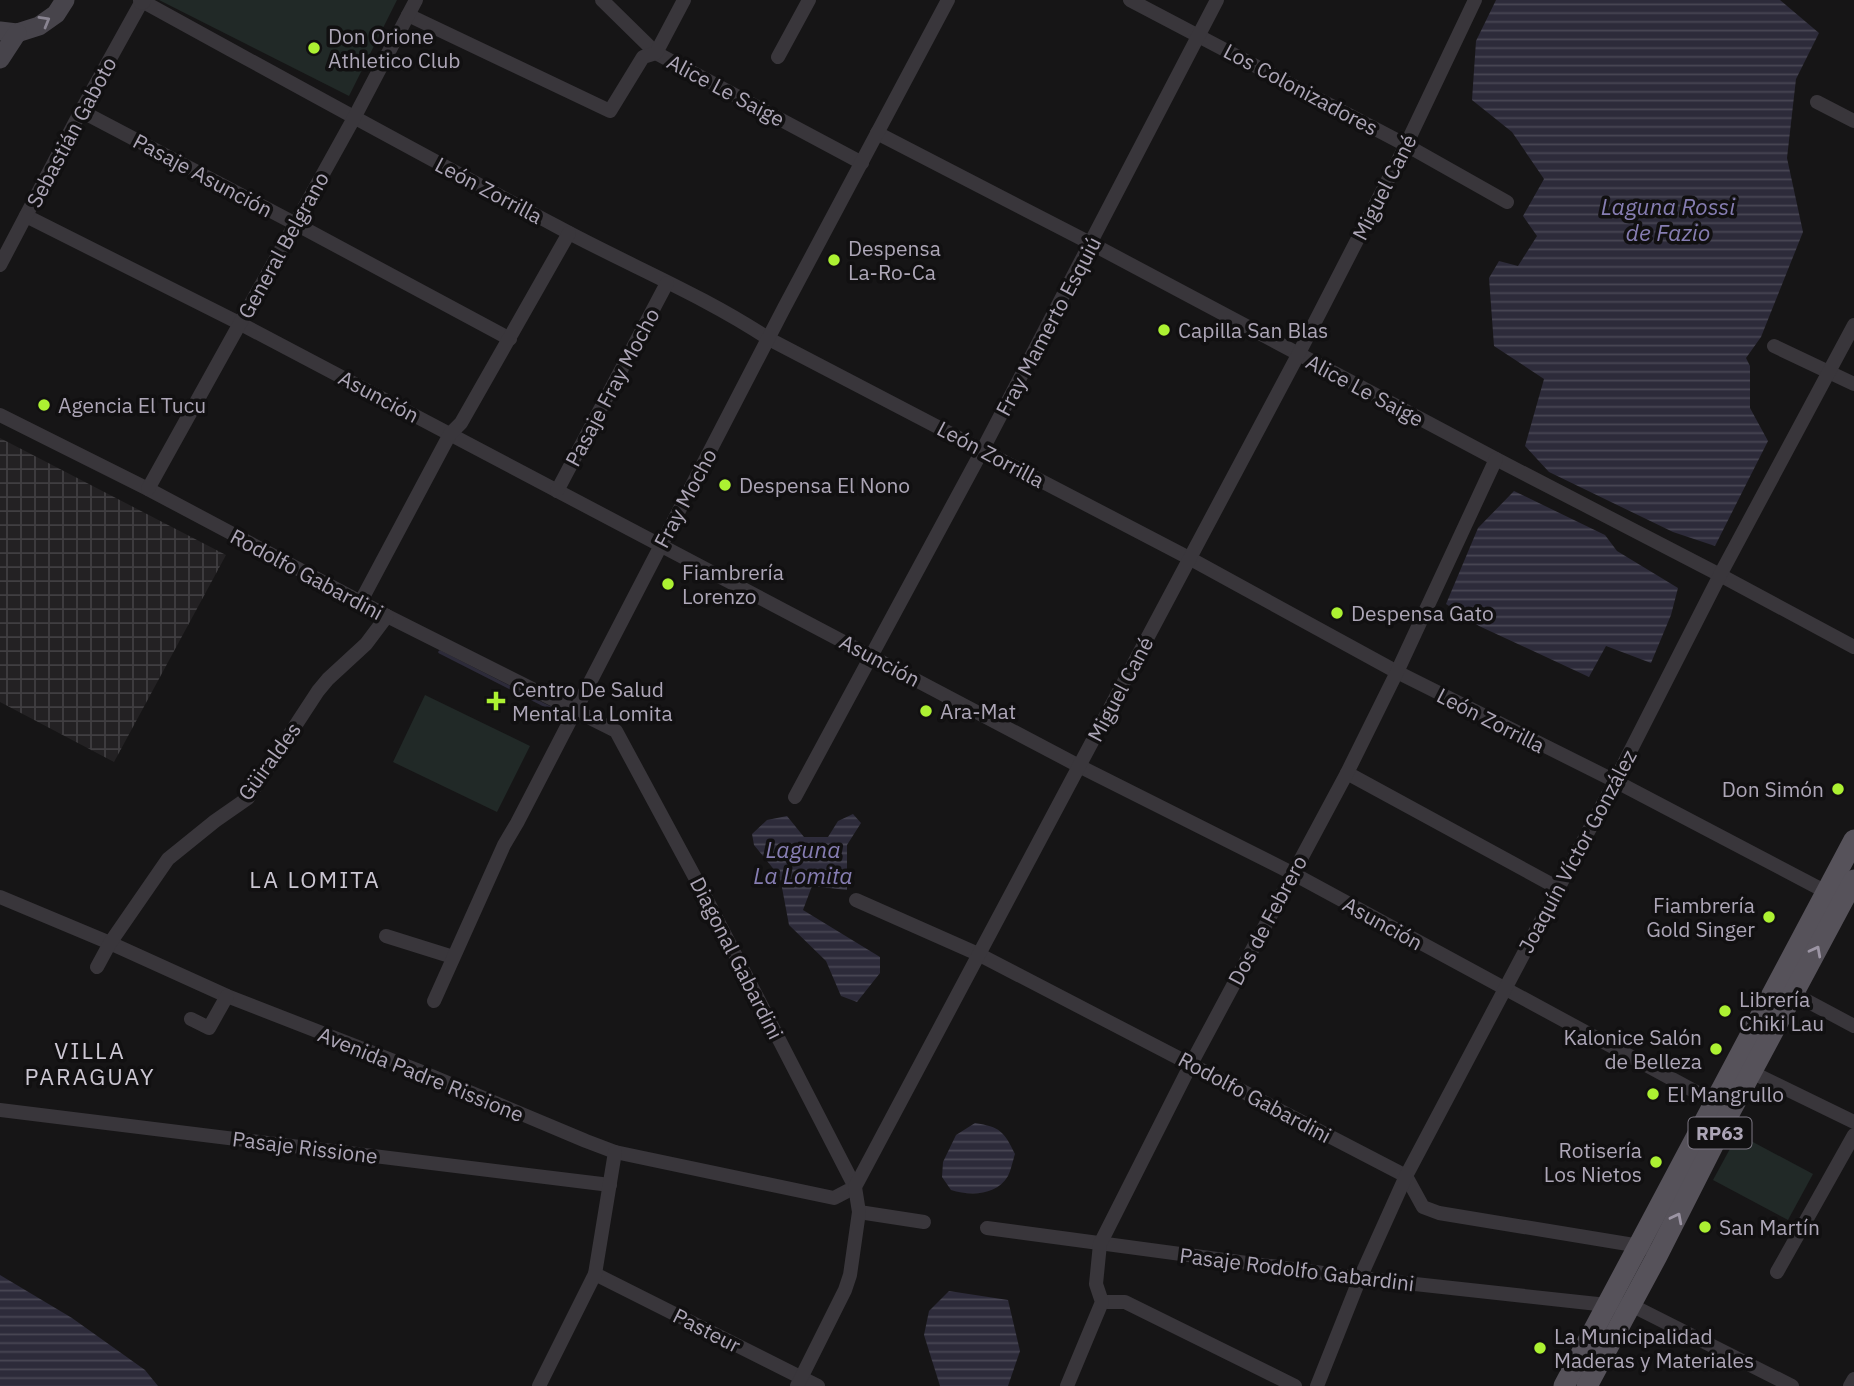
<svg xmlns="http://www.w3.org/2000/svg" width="1854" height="1386" font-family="'IBM Plex Sans',sans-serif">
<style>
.industrial{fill:url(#industrial-grid)}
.grass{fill:#212927}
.water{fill:url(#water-rules)}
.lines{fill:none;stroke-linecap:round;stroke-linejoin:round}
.stream{stroke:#2d2b3a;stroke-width:3.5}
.minor{stroke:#39363b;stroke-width:14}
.tertiary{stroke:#39363b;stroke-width:18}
.secondary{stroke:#47444b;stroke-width:19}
.primary{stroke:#56525a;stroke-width:21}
.oneway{stroke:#898491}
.oneway2{stroke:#9c95a4}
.poi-dot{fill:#acf132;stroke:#111011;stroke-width:2.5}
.labels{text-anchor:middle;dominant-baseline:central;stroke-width:7;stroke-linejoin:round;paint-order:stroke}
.shield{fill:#111011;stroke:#7e7985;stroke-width:2}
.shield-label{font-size:19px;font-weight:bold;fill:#ada6b7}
.poi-label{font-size:21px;fill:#ada6b7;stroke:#111011;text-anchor:start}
.street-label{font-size:21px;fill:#ada6b7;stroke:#111011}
.water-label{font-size:23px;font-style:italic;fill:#867db2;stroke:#111011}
.neighbourhood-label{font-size:23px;letter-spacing:2px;fill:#ccc7d3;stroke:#111011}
</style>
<defs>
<pattern id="industrial-grid" width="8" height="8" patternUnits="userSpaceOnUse" patternTransform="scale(1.75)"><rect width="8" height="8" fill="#232123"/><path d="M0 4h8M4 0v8" fill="none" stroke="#403e41"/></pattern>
<pattern id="water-rules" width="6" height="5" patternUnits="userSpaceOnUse" patternTransform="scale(1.75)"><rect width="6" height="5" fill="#2d2b3a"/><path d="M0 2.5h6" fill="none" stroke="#494754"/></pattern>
</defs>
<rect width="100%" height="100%" fill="#161516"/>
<path class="industrial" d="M0,438L226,555L114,762L0,702Z"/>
<g class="grass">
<path d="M159,0H397L349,96Z"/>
<path d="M425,695L530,746L497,812L393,762Z"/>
<path d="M1738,1134L1813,1174L1788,1220L1713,1180Z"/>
</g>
<g class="water">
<path d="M1496,0H1780L1819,33L1796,79L1787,158L1803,232L1761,337L1746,358L1750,366V408L1768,441L1715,546L1673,532L1549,472L1525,446L1544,379L1494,346L1489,278L1499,261L1518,266L1537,236L1523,216L1544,179L1512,132L1472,100L1476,41Z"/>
<path d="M1514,491L1605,535L1617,551L1678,588L1671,615L1651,663L1606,646L1589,677L1479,626L1446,604L1478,528Z"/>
<path d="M853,814L861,823L847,845V890L812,886L803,910L880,957V973L857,1002L841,996L826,961L789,925L780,877L754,845L752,834L767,820L787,816L804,837H828L838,821Z"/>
<path d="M975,1123C1000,1127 1004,1131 1015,1154C1013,1160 1011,1170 1008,1176C996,1196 970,1196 951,1190L942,1177L943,1162L956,1135Z"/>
<path d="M0,1275L72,1318L145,1370L158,1386H0Z"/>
<path d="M949,1291L1008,1300L1020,1351L1008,1386H940L924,1335L929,1311Z"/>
</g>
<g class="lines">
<path class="stream" d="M440,652L554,710"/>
<g class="minor">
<path d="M602,0L656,53L862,163"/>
<path d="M1130,0L1406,145L1507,202"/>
<path d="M408,15L610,111L643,57L656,53L684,0"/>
<path d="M778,57L809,0"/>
<path d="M1817,102L1854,121"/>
<path d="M81,111L294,223L510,339"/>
<path d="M877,133L1092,244L1496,459L1720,575L1854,647"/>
<path d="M26,216L239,323L1079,766L1292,873L1720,1105"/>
<path d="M0,265L81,111L142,1C280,77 418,153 558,227C628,265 703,295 769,339L1189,558L1397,672L1615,781L1832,895"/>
<path d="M1774,346L1854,384"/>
<path d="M0,415L148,489L387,616L616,731L705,896L855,1187L834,1198L615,1152L586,1141L417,1070L227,996L110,943L0,897"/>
<path d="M148,489L354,118L416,0"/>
<path d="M557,491L667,283"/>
<path d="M361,601L450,434L461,423L569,233"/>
<path d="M1347,773L1558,888"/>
<path d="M795,797L983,449L1217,0"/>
<path d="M856,900L978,954L1406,1176L1423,1207L1439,1213L1640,1246L1644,1248"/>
<path d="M386,936L453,957"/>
<path d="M97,967L110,943L168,859L215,821L248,798L318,691L328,679L366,644L387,616"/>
<path d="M1794,994L1854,1026"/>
<path d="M434,1001L504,845L517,823L784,308L948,0"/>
<path d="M191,1019L209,1028L227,996"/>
<path d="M1745,1069L1854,1122"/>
<path d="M0,1110L610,1185"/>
<path d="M859,1212L924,1222"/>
<path d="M987,1228L1360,1278L1607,1305H1631L1792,1386"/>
<path d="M1777,1272L1854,1135"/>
<path d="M595,1274L818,1386"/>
<path d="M1102,1302H1125L1295,1386"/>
<path d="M539,1386L595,1274L615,1152"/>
<path d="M797,1386L845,1290L850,1275L859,1212L855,1187L1298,355L1406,145L1475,0"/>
<path d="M1067,1386L1102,1302L1096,1284L1100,1244L1191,1064L1347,773L1397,672L1496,459"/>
<path d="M1317,1386L1360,1278L1406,1176L1615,781L1720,575L1854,325"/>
<path d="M1850,1386L1854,1379"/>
</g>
<path class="tertiary" d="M142,1V0"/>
<g class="secondary">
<path d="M0,31L17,33L39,26L56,14L65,0"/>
<path d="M0,59L17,33"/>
</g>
<g class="primary">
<path d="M1564,1386L1854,840"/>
<path d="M1587,1386L1657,1256L1731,1110L1854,880"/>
</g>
</g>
<defs><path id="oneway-chevron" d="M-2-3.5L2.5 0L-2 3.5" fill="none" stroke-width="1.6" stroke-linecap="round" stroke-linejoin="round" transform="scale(1.75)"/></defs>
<use class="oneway" href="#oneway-chevron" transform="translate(45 21) rotate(-30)"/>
<g class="oneway2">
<use href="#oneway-chevron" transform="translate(1816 951) rotate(-62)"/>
<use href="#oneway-chevron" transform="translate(1677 1218) rotate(-63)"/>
</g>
<g class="poi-dot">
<circle cx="314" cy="48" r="7"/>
<circle cx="834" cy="260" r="7"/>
<circle cx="1164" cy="330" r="7"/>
<circle cx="44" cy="405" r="7"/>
<circle cx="725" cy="485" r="7"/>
<circle cx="668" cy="584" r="7"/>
<circle cx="1337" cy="613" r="7"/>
<path d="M492.5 690.5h7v7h7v7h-7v7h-7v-7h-7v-7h7z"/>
<circle cx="926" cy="711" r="7"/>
<circle cx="1838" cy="789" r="7"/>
<circle cx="1769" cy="917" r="7"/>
<circle cx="1725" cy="1011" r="7"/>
<circle cx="1716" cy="1049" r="7"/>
<circle cx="1653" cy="1094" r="7"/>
<circle cx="1656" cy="1162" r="7"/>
<circle cx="1705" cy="1227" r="7"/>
<circle cx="1540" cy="1348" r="7"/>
</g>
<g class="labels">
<rect class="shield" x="1688.5" y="1117.5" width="63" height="31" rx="5"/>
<g class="shield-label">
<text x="1720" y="1133">RP63</text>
</g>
<g class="poi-label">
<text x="328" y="36">Don Orione<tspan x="328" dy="24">Athletico Club</tspan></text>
<text x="848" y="248">Despensa<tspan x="848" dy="24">La-Ro-Ca</tspan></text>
<text x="1178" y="330">Capilla San Blas</text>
<text x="58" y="405">Agencia El Tucu</text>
<text x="739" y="485">Despensa El Nono</text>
<text x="682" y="572">Fiambrería<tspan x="682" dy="24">Lorenzo</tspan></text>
<text x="1351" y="613">Despensa Gato</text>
<text x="512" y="689">Centro De Salud<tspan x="512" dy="24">Mental La Lomita</tspan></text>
<text x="940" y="711">Ara-Mat</text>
<text x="1824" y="789" text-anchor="end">Don Simón</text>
<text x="1755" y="905" text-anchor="end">Fiambrería<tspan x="1755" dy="24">Gold Singer</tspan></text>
<text x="1739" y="999">Librería<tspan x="1739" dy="24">Chiki Lau</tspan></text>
<text x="1702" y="1037" text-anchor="end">Kalonice Salón<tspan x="1702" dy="24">de Belleza</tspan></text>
<text x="1667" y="1094">El Mangrullo</text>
<text x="1642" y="1150" text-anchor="end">Rotisería<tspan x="1642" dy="24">Los Nietos</tspan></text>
<text x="1719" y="1227">San Martín</text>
<text x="1554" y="1336">La Municipalidad<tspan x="1554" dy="24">Maderas y Materiales</tspan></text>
</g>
<g class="street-label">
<text transform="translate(1301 89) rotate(28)">Los Colonizadores</text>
<text transform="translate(726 90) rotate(28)">Alice Le Saige</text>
<text transform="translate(71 132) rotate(-62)">Sebastián Gaboto</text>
<text transform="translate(203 175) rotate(28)">Pasaje Asunción</text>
<text transform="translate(1384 187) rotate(-63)">Miguel Cané</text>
<text transform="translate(489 190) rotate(28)">León Zorrilla</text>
<text transform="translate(283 245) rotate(-61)">General Belgrano</text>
<text transform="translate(1048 326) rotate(-62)">Fray Mamerto Esquiú</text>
<text transform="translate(612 387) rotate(-62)">Pasaje Fray Mocho</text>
<text transform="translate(1365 390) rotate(28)">Alice Le Saige</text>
<text transform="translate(379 396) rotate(28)">Asunción</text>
<text transform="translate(991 454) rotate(28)">León Zorrilla</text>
<text transform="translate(685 498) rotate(-62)">Fray Mocho</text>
<text transform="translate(307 574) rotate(28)">Rodolfo Gabardini</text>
<text transform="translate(880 660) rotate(28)">Asunción</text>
<text transform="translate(1120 689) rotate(-62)">Miguel Cané</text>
<text transform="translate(1491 720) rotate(27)">León Zorrilla</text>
<text transform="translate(269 761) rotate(-54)">Güiraldes</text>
<text transform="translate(1577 851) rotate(-62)">Joaquín Víctor González</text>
<text transform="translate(1267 920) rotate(-62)">Dos de Febrero</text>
<text transform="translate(1383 923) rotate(29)">Asunción</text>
<text transform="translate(737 958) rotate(63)">Diagonal Gabardini</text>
<text transform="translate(421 1074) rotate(22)">Avenida Padre Rissione</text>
<text transform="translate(1255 1097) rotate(28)">Rodolfo Gabardini</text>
<text transform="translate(305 1147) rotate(7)">Pasaje Rissione</text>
<text transform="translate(1297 1269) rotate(7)">Pasaje Rodolfo Gabardini</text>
<text transform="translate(707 1330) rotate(27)">Pasteur</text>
</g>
<g class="water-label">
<text x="1668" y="206">Laguna Rossi<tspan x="1668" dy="26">de Fazio</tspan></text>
<text x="803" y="849">Laguna<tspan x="803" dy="26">La Lomita</tspan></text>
</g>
<g class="neighbourhood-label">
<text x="315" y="879">LA LOMITA</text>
<text x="90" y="1050">VILLA<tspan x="90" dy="26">PARAGUAY</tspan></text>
</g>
</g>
</svg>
